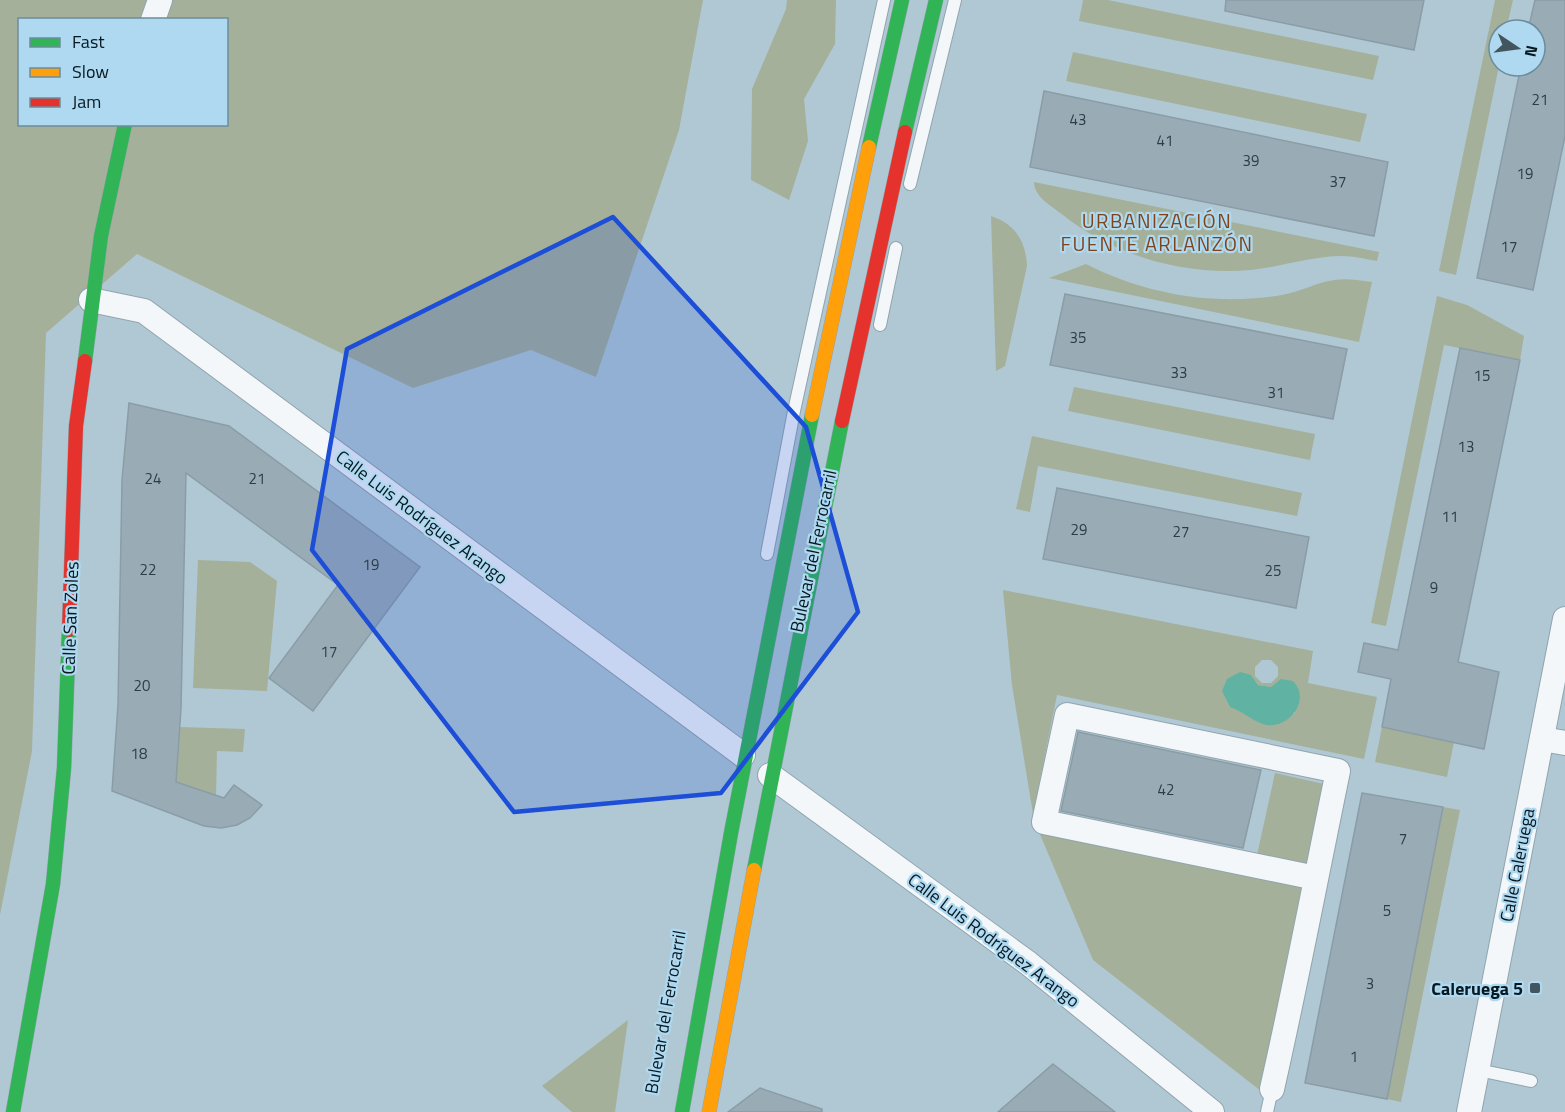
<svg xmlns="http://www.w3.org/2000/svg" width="1565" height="1112" font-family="'Titillium Web',sans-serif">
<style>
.green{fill:#a4b099;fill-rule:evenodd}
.water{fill:#60b2a2}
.building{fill:#99acb6;stroke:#8a9da6;stroke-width:1.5}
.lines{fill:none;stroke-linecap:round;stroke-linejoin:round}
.lane-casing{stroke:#91a4ae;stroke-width:14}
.street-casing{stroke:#91a4ae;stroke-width:26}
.fast-casing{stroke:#91a4ae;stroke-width:15}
.slow-casing{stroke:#91a4ae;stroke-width:15}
.jam-casing{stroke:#91a4ae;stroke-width:15}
.lane{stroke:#f3f7f9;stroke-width:12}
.street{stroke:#f3f7f9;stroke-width:24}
.fast{stroke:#30b455;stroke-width:14}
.slow{stroke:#ff9f0a;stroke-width:14}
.jam{stroke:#e5322d;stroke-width:14}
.marked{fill:#1d4ed8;fill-opacity:0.2;stroke:#1d4ed8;stroke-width:4.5;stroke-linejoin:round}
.poi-dot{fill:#43565f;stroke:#aed9f0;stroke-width:2}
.labels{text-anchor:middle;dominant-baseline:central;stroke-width:4.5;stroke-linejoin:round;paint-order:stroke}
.number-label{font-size:15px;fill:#2c3d46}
.street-label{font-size:18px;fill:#081820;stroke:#aed9f0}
.poi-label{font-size:18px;font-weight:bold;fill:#081820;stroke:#aed9f0;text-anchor:end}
.neighbourhood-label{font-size:20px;letter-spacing:1.5px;fill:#804319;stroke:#aed9f0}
</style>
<rect width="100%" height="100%" fill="#b0c8d4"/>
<g class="green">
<path d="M0,0H703L679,130L596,377L531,350L413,388L137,254L46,333L32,751L0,915ZM20,20H226V124H20Z"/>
<path d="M787,0H836L835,44L804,99L808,141L789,200L751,180L752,89L786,9Z"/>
<path d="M1083,0H1108L1379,56L1373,80L1079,21Z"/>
<path d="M1495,0H1513L1506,30H1499V66L1456,275L1439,271Z"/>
<path d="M1073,52L1367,114L1360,142L1066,81Z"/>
<path d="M1034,182L1379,252L1377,261C1366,259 1353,256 1341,256C1312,256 1280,267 1251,270C1185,276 1114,256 1063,215C1053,207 1034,197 1034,182Z"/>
<path d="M991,216C1015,224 1026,241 1027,266L1005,366L996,371Z"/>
<path d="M1086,264C1147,295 1215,306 1282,295C1300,292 1317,282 1335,280C1347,278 1361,281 1372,282L1359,342L1049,278Z"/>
<path d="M1437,296L1467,305L1524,336L1520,360L1444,345L1386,626L1371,623Z"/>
<path d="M1074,387L1315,434L1310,460L1068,411Z"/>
<path d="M1032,436L1302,493L1297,516L1038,466L1030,512L1016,509Z"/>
<path d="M198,560L250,562L277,581L267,691L193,688Z"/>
<path d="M1003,590L1313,651L1308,683L1377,697L1364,759L1057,695L1033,814L1012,685ZM1262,660H1271L1278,667V676L1271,683H1262L1255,676V667ZM1251,675L1258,685L1271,687L1281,680L1295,713C1271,727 1267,728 1245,712Z"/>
<path d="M180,727L245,729L243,752L217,751L216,795L176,782Z"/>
<path d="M1382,727L1454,742L1447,777L1375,762Z"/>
<path d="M1275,773L1324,784L1307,866L1257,855Z"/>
<path d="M1443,807L1460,810L1401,1102L1387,1099Z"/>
<path d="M1039,832L1302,885L1261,1091L1093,960Z"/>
<path d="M628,1020L615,1112H572L542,1086Z"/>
</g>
<path class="water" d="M1240,672L1251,675L1258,685L1271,687L1281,679L1293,681C1313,702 1285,732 1263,724C1253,721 1242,711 1230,707L1222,691L1227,679Z"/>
<g class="building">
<path d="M1226,0H1424L1414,50L1225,11Z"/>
<path d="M1535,0H1565V136L1533,290L1477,278L1521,66H1535V30H1528Z"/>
<path d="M1044,91L1388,162L1374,236L1030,167Z"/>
<path d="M1065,294L1347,349L1333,419L1050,365Z"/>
<path d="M1460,348L1520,360L1458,662L1499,672L1484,749L1382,727L1391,679L1358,672L1364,643L1398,650Z"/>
<path d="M129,403L229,426L420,567L313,711L269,678L338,585L186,473L181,708L176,782L224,798L234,785L262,805L250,818L237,825L221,828L204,826L112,791L118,705L122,480Z"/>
<path d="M1057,488L1309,537L1296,608L1043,559Z"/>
<path d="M1078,732L1261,770L1243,848L1061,811Z"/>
<path d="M1362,793L1443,807L1387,1099L1305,1083Z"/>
<path d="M1053,1064L1115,1112H998Z"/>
<path d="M760,1088L822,1109V1112H728Z"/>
</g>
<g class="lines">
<g class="lane-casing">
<g id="lane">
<path d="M910,184L955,0"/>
<path d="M880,325L896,248"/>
<path d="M767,554L794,411L884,0"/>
<path d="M1478,1070L1531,1081"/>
<path d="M1267,1112L1272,1089"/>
</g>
</g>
<g class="street-casing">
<g id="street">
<path d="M153,20L160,0"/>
<path d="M91,300L144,311L743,755"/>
<path d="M1542,739L1565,743"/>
<path d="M770,775L1028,963L1212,1112"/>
<path d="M1272,1089C1296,984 1316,877 1338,771L1067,715L1044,822L1316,878"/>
<path d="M1469,1112L1565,619"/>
</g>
</g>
<g class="fast-casing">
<g id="fast">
<path d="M905,132L936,0"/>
<path d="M869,147L902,0"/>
<path d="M85,361L101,236L125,124"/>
<path d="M754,870L842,421"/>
<path d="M13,1112L53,884L64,768L69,630"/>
<path d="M682,1112L731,833L812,415"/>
</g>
</g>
<g class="slow-casing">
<g id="slow">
<path d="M812,415L869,147"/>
<path d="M709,1112L754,870"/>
</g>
</g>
<g class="jam-casing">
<g id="jam">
<path d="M842,421L905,132"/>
<path d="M69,630L76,426L85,361"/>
</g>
</g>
<use href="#lane" class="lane"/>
<use href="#street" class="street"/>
<use href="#fast" class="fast"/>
<use href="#slow" class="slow"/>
<use href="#jam" class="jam"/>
</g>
<path class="marked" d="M613,217L806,427L858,612L721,793L514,812L312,550L347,349Z"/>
<rect class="poi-dot" x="1529" y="982" width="12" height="12" rx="3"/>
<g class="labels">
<g class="number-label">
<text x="1540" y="99">21</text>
<text x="1078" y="119">43</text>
<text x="1165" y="140">41</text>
<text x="1251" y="160">39</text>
<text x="1525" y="173">19</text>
<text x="1338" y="181">37</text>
<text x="1509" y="246">17</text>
<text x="1078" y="337">35</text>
<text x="1179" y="372">33</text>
<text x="1482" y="375">15</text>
<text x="1276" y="392">31</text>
<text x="1466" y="446">13</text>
<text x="153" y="478">24</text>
<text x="257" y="478">21</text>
<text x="1450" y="516">11</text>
<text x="1079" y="529">29</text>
<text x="1181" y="531">27</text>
<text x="371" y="564">19</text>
<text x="148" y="569">22</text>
<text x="1273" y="570">25</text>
<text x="1434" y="587">9</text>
<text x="329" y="651">17</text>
<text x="142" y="685">20</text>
<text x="139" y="753">18</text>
<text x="1166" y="789">42</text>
<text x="1403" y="838">7</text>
<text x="1387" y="910">5</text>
<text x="1370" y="983">3</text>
<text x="1354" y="1056">1</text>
</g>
<g class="street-label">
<text transform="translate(422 517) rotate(37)">Calle Luis Rodríguez Arango</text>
<text transform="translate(813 551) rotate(-78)">Bulevar del Ferrocarril</text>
<text transform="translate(70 618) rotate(-88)">Calle San Zoles</text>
<text transform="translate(1517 865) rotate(-79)">Calle Caleruega</text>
<text transform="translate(994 940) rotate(37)">Calle Luis Rodríguez Arango</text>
<text transform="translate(665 1012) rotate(-80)">Bulevar del Ferrocarril</text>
</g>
<g class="poi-label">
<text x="1523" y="988">Caleruega 5</text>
</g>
<g class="neighbourhood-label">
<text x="1157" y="220">URBANIZACIÓN<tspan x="1157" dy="23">FUENTE ARLANZÓN</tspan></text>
</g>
</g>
<rect x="18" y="18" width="210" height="108" fill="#aed9f0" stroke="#6c8c9d" stroke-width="1.5"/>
<rect x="30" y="38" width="30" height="9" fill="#30b455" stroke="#6c8c9d" stroke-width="1.5"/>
<text x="72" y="48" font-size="18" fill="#081820">Fast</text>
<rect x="30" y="68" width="30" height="9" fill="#ff9f0a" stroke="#6c8c9d" stroke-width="1.5"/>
<text x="72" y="78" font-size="18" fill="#081820">Slow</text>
<rect x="30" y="98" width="30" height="9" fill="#e5322d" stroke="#6c8c9d" stroke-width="1.5"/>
<text x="72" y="108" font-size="18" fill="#081820">Jam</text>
<g transform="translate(1517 48) rotate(103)"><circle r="28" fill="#aed9f0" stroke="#6c8c9d" stroke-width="1.5"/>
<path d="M0-4.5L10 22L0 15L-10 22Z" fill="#43565f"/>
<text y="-9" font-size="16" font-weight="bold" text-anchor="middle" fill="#081820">N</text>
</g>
</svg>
